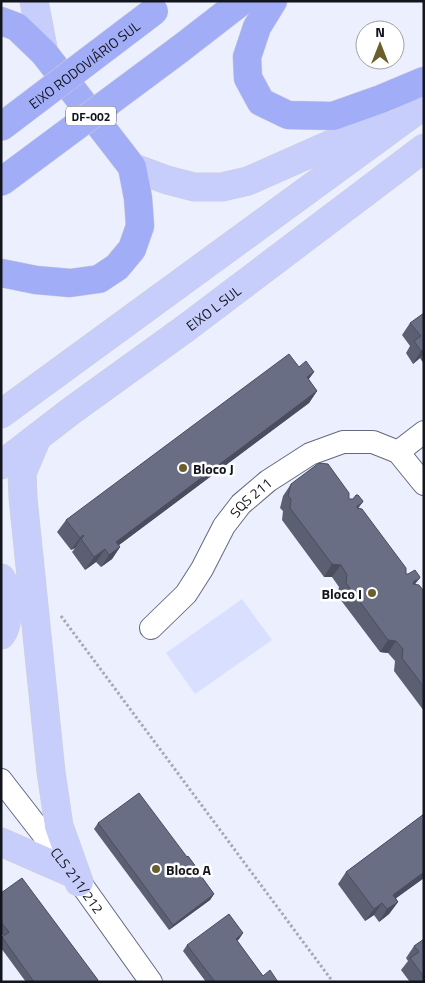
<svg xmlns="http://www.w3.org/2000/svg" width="425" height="983" font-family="'Titillium Web',sans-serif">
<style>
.green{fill:#d9dffe}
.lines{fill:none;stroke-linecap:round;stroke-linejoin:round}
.minor-casing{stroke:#65697f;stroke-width:24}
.major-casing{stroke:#d0d0d2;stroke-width:29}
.highway-casing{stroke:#d0d0d2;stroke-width:29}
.path{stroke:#a6a8b5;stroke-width:3;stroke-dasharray:2.5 2.5;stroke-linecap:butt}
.minor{stroke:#fff;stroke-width:22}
.major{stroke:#c7cefb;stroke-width:28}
.highway{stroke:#a2adf8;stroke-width:28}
.highway-bridge-casing{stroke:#d0d0d2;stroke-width:29;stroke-linecap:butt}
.highway-bridge{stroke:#a2adf8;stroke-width:28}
.wall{fill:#5b5f72}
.shaded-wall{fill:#4a4d5d}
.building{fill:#6a6e85;stroke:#4a4d5d}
.poi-dot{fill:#6a5f2b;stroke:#fff;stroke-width:2}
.labels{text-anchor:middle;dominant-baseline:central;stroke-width:5;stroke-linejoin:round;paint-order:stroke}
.shield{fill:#fff;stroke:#5a5b61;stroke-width:1}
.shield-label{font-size:12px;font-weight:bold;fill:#13151d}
.street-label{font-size:14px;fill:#13151d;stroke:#fff}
.poi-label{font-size:14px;font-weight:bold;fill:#13151d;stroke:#fff;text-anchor:start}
</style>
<rect width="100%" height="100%" fill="#eceffe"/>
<path class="green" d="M242,599L272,640L195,694L166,653Z"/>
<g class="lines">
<g class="minor-casing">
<g id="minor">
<path d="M398,452L424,432"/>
<path id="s1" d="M151,628L186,594L202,569L224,526L241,504L268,481L310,454L343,442H373L398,452L424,484"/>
<path id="s2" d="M1,780L74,874L151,982"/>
</g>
</g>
<g class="major-casing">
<g id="major">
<path d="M34,1L44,53"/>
<path d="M132,167L167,180L194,187H222L248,181L381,122"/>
<path d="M1,414L424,105"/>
<path d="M36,440L22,473L23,498L51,772L59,826L79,882"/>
<path id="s3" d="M1,465L71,411L186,328L424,148"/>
<path d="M1,578C3,581 4,583 5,586C9,597 9,626 1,635"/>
<path d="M1,842L74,874"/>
</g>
</g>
<g class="highway-casing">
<g id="highway">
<path d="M273,1L257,27L247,57L248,78L261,102L288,115L333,116L381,99L424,81"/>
<path d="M1,21L17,27L44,53L132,167L138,198L140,226L132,249L117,267L99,279L70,283L36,280L1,273"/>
<path d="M180,49L242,1"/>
</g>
</g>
<path class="path" d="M61,616L333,982"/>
<use href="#minor" class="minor"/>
<use href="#major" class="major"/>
<use href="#highway" class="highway"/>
<g class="highway-bridge-casing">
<g id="highway-bridge">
<path id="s4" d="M1,127L154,11"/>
<path d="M1,182L180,49"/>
</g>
</g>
<use href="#highway-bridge" class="highway-bridge"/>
</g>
<g class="wall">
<path d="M424,313V364L420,358L413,364L406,353L410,346L402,335L410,323Z"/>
<path d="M299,367L314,372L308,380L317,391L309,403L119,545L120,547L112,559L101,567L96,562L85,570L72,552L75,548L71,550L57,532L66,520Z"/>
<path d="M291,484L349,499L362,503L358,509L406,574L415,584L424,591V711L394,671L395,661L388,653L380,652L337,595L339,587L332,577H324L282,520L283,511L280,508L283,496Z"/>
<path d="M424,814V878L396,898L398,902L389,914L379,922L374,915L365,921L338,884L346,872Z"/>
<path d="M98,823L201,876L214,894L210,900L169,930L94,829Z"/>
<path d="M1,893L98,980L97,982H26L1,948V938L3,936L1,933Z"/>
<path d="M243,933L239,939L237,941L263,976L278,982H206L183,951L187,945Z"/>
<path d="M424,939V982H410L401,970L408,961L406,958L414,946Z"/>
</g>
<g class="shaded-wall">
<path d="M424,350V353L420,358L413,364L421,351Z"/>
<path d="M314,372L305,384L307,377Z"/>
<path d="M317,391L309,403L107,554L116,542Z"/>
<path d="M83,535L75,548L71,550L80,538Z"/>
<path d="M120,547L112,559L101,567L109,555Z"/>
<path d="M105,549L96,562L85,570L94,557Z"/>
<path d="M332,564L341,565L332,577H324Z"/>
<path d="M419,579L410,591L414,581Z"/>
<path d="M388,640L396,641L388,653L380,652Z"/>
<path d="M424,872V878L384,907L393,895Z"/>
<path d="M214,894L210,900L169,930L173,925Z"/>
<path d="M398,902L389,914L379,922L387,909Z"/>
<path d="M382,903L374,915L365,921L374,909Z"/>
<path d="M243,933L239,939L232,945L236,939Z"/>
</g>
<g class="building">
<path d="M424,313V350L421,351L414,341L421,336L410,323Z"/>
<path d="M289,354L299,367L306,361L314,372L307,377L317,391L116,542L120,547L109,555L105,549L94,557L81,539L84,536L83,535L80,538L66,520Z"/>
<path d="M319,463L328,464L349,493V499H353L356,495H358L363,501L362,503L357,506V508L362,509L406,568V574H408L415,570L420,577L419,579L414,581L413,584L419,585L424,591V687L402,658L403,649L396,641L388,640L346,583L347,575L341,565L332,564L290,508L291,499L288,496L291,484Z"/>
<path d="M139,793L187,857L188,856L202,875L201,876L214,894L173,925L98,823Z"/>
<path d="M424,814V872L393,895L398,902L387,909L382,903L374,909L346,872Z"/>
<path d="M22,878L98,980L96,982H34L2,937L9,932L1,922V893Z"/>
<path d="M229,914L243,933L236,939L263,976L270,970L278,982H215L187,945Z"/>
<path d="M424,939V977L410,958L419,952L414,946Z"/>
</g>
<g class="poi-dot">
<circle cx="183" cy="468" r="5"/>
<circle cx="372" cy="593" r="5"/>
<circle cx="156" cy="869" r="5"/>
</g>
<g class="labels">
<rect class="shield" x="66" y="106.5" width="50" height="19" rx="4"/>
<g class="shield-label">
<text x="91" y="116">DF-002</text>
</g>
<g class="street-label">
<text stroke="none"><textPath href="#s4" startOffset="104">EIXO RODOVIÁRIO SUL</textPath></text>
<text stroke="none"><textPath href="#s3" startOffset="264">EIXO L SUL</textPath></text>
<text stroke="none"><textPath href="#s1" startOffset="166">SQS 211</textPath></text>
<text stroke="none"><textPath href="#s2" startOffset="126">CLS 211/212</textPath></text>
</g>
<g class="poi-label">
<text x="193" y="468">Bloco J</text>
<text x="362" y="593" text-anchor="end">Bloco I</text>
<text x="166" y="869">Bloco A</text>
</g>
</g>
<rect width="425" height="983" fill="none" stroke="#13151d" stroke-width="5"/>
<g transform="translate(380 45)"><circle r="24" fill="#ffffff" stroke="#a1a1a5"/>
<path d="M0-4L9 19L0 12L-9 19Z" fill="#6a5f2b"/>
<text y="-8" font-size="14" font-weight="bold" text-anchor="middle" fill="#13151d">N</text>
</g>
</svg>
